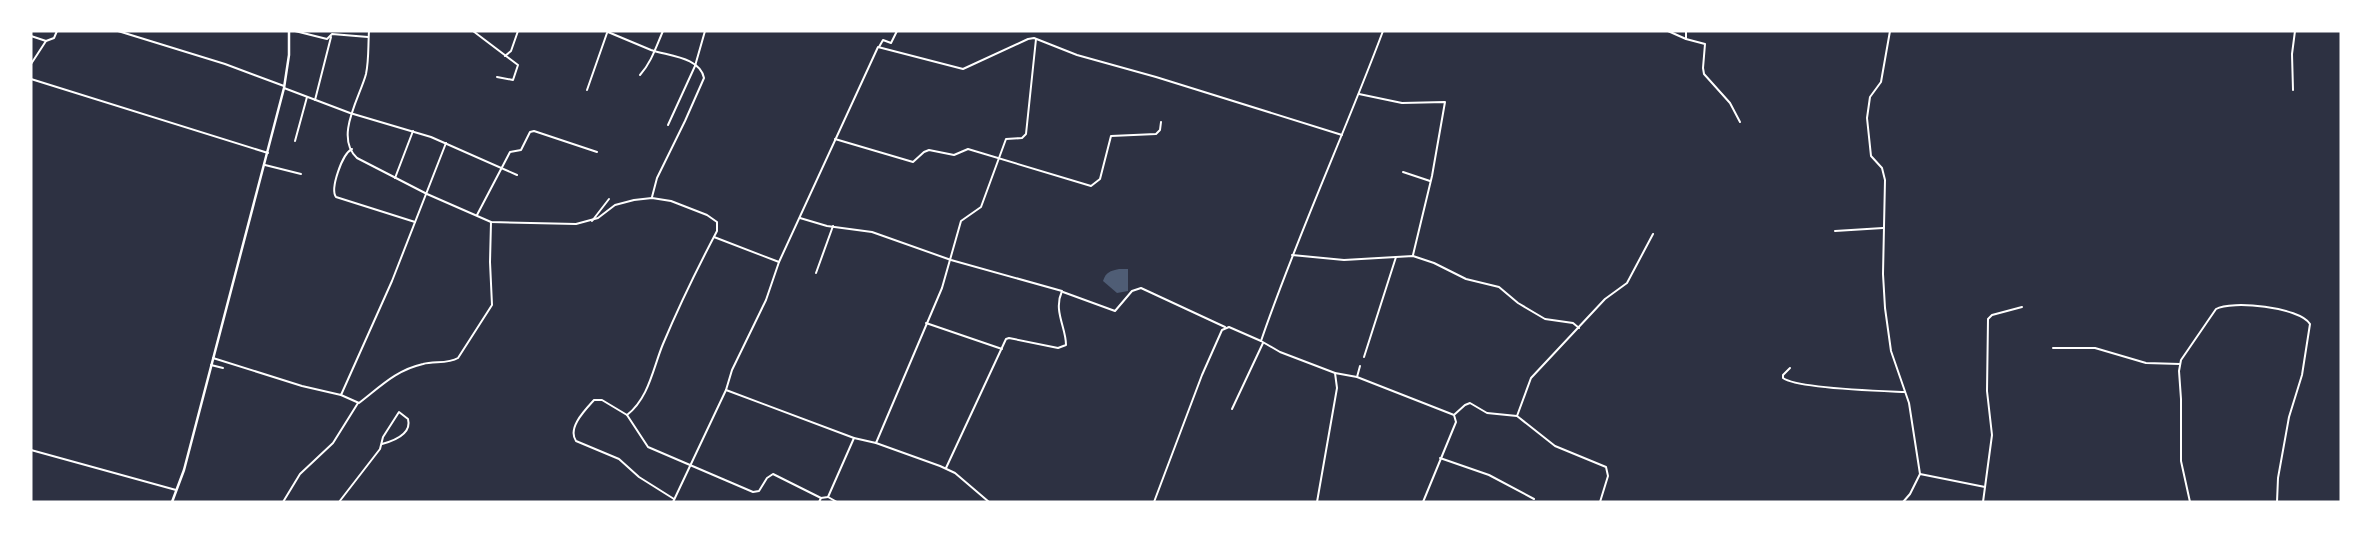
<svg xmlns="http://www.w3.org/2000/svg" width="2372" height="533" font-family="Manrope,sans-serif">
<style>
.water{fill:#4f5d75}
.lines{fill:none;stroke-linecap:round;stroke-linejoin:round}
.minor{stroke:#fff;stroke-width:2}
.secondary{stroke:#fff;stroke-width:2.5}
</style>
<rect width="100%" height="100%" fill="#2d3142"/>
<path class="water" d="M1119,269H1128V291L1117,293L1103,281C1106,272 1110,271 1119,269Z"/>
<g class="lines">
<g class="minor">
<path d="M118,31L225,64L284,86"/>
<path d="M295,31L327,39L332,34L368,37"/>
<path d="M369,31C368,46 369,60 366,74C360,97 334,137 357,158L427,194L491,222L576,224L598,218L615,205L634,200L652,198L671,201L707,215L717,222V231C698,267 679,306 663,344C653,368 649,398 627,415L602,400H594C585,410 567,428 576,441L619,459L639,477L674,499"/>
<path d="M473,31L518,65L513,80L497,77"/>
<path d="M1668,31L1686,39L1705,44L1703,68L1704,74L1730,103L1740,122"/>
<path d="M1890,31L1881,82L1870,97L1867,118L1871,156L1882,168L1885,180L1883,274L1885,308L1891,351L1909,403L1920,474"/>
<path d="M608,32C622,38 637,44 651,50C668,56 700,57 704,78L685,121L657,178L652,197"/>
<path d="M31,36L46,41"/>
<path d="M1686,39V31"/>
<path d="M879,47L883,40L891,43L897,31"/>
<path d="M505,56L511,51L518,31"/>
<path d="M31,64L46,41L54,38L57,31"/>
<path d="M640,75C651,63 656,47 663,31"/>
<path d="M31,79L268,153"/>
<path d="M284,88L350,113L431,137L517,175"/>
<path d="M587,90L607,33"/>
<path d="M2293,90L2292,54L2295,31"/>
<path d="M1359,94L1402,103L1445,102L1432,176L1413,255"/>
<path d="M315,100L331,37"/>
<path d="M668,125L695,66L705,31"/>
<path d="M835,139L913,162L924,152L929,150L954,155L968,149L1091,186L1100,179L1111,136L1156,134L1160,130L1161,122"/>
<path d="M295,141L307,97"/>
<path d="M352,149C342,154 330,189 336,197L415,222"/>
<path d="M265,165L301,174"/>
<path d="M1403,172L1430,181"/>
<path d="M395,178L413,131"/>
<path d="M477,215L510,152L521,150L530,132L534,131L597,152"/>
<path d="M800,218L827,226L872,232L951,260L1062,291C1053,311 1066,327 1066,345L1058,348L1009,338L1006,339L946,468"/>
<path d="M592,221L609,199"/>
<path d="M1835,231L1883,228"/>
<path d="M714,237L779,262"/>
<path d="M1292,255L1344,260L1413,256L1434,263L1466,279L1499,287L1518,303L1545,319L1573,323L1579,328"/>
<path d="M816,273L833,226"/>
<path d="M1063,292L1115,311L1132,291L1141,288L1225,327"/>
<path d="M926,323L1002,349"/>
<path d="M2053,348H2095L2146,363L2180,364"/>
<path d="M1364,357L1396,257"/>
<path d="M213,358L302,386L341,395L392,281L446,143"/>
<path d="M211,365L223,368"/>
<path d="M1790,368L1783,375V378C1798,389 1882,391 1905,392"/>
<path d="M1335,373L1357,377L1454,415L1456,422L1423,502"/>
<path d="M1357,377L1360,366"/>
<path d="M726,390L854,438"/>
<path d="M341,395L359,403C380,387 396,370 423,364C434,361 448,364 458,358L492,305L490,262L491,222"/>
<path d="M1232,409L1263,343"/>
<path d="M1455,414L1465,405L1470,403L1487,413L1517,416L1555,446L1606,467L1608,476L1600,502"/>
<path d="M627,415L648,447L753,492L759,491L767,478L773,474L821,498"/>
<path d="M1517,416L1531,378L1605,299L1627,283L1653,234"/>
<path d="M876,443L940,466L955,473L989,502"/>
<path d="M31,450L176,490"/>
<path d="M1440,458L1489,475L1534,499"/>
<path d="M828,497L837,502"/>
<path d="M283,502L300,474L333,443L358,403"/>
<path d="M339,502L380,449L383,437L399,412L408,419C412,434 393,441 382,444"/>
<path d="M673,502L726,390L732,370L766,300L779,262L878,47L963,69L1028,39L1034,38L1077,55L1156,77L1342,135"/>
<path d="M819,502L821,498L828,497L854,438L876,443L942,288L961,221L981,207L1006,139L1022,138L1026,134L1036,39"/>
<path d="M1154,502L1202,375L1222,330L1229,327L1261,341"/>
<path d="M1317,502L1337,388L1335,373L1280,352L1261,341C1297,236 1344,135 1383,31"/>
<path d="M1903,502L1910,494L1920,474L1985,487"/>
<path d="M1983,502L1992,435L1987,391L1988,319L1992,315L2022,307"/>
<path d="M2190,502L2181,461V399L2179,371L2181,360L2216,309C2231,300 2300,307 2310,324L2302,375L2289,417L2278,478L2277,502"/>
</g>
<path class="secondary" d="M172,502L184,470L284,88L289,55V31"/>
</g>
<rect width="2372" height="533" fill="none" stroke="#ffffff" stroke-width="65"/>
</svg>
